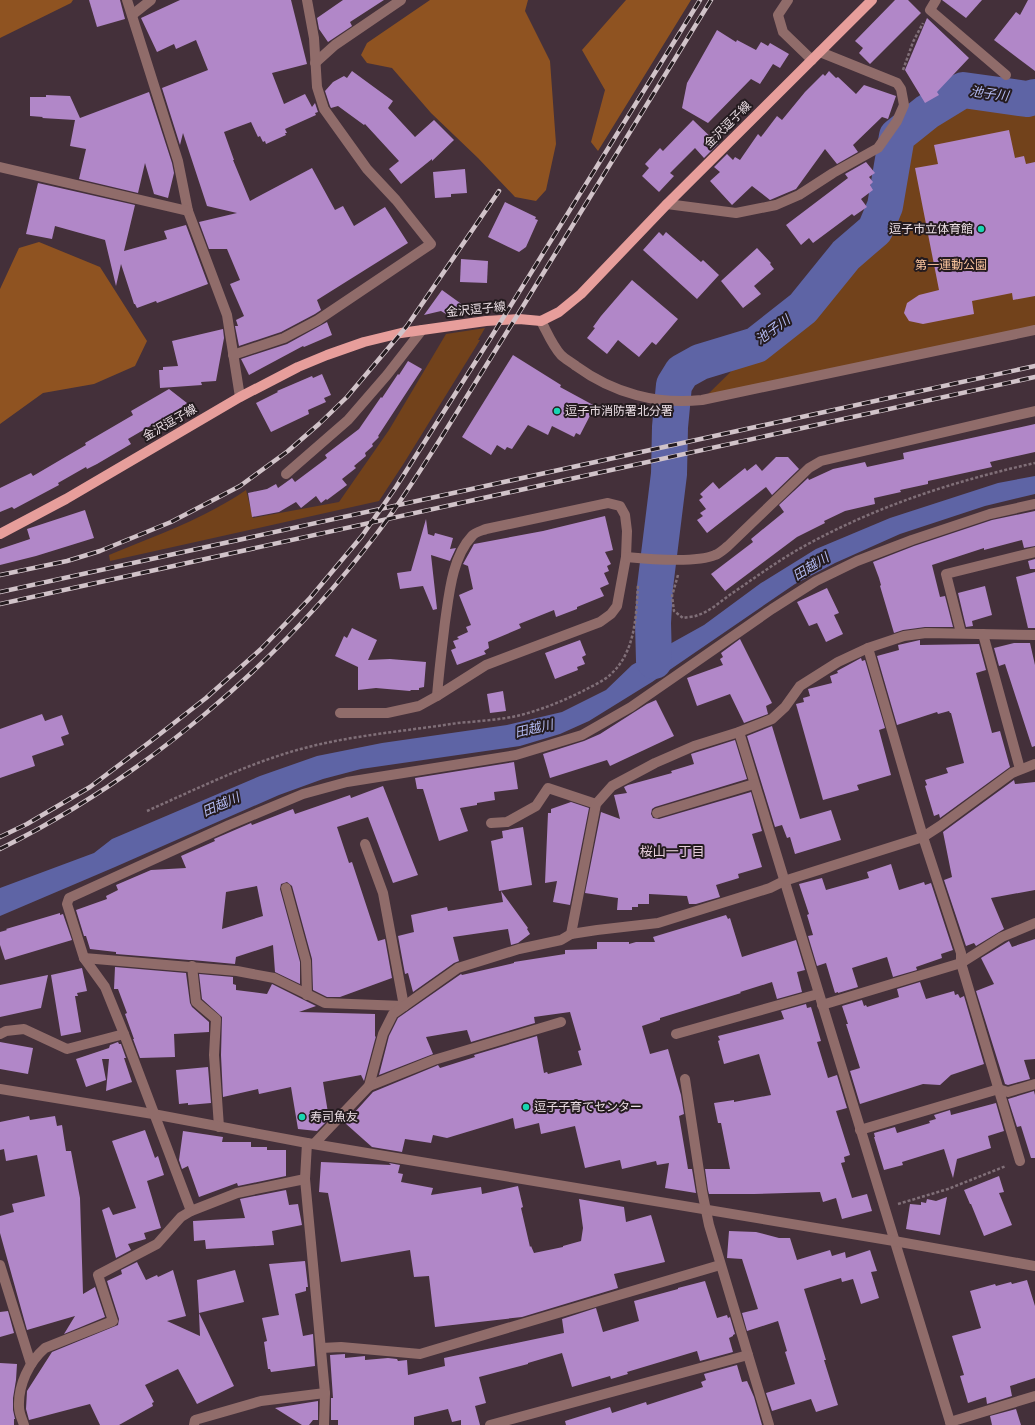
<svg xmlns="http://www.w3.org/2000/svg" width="1035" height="1425" font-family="'Sofia Sans Condensed','Noto Sans JP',sans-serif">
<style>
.green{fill:#72421b}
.forest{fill:#8f5321}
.water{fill:#5e64a5}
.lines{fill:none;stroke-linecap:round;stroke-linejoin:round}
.river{stroke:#5e64a5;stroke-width:36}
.building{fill:#b187c8;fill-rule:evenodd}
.path{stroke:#806f78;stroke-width:2.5;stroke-dasharray:3 2;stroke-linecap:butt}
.minor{stroke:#906c6a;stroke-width:10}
.major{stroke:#e79e9b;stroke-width:10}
.rail-casing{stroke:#d1c3c9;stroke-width:4.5}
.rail{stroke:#241b1f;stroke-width:3;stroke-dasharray:9;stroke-linecap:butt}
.poi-dot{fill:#19d5b2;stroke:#241b1f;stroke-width:1.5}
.labels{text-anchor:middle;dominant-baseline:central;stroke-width:4;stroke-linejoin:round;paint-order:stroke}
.street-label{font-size:12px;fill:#ecdfe5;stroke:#241b1f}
.poi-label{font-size:12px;fill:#ecdfe5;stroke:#241b1f;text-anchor:start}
.park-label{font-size:12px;fill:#f8c29c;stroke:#241b1f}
.water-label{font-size:13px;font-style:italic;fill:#b4bbf3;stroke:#241b1f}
.neighbourhood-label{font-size:13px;fill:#e6cdd9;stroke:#241b1f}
</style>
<rect width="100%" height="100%" fill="#44303a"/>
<g class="green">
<path d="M963,90L1027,99L1035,97V334L702,400L875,230L897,136Z"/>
<path d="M485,328L478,340H480L404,463L379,501L110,561L109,555C155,536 204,519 246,490L253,518L339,502L389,430L446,334Z"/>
</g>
<g class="forest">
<path d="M0,0H73L71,3L0,38Z"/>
<path d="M430,0H528L525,11L550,61L556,144L546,190L536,201L515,197L478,158L431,113L392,68L367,63L361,55L367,43Z"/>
<path d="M626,0H691L598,151L591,142L605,90L582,50Z"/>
<path d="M39,242L100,267L147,341L135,366L94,384L43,393L0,424V289L19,248Z"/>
</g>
<path class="water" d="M1035,476V494L985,506L900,534L835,563L795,584L652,682L589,721L560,734L520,746L361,769L323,779L279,795L115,867L0,916V888L94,853L112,839L260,776L317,756L382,743L507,725L562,712L606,690L632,665L704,625L761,583L816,549L890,518L998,483Z"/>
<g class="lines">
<path class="river" d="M654,661L653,623L655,587L669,474L670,427L674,385L682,372L700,362L756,345L803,308L846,255L875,230L885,206L897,136L927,112L963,90L1027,99L1035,97"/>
</g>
<g class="building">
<path d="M89,0H120L125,19L97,27Z"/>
<path d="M180,0H291L307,64L272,73L284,104L305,94L312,107L315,103L318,112L315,113L316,115L285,129L287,133H285L286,135L266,144L265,141L263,142L260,136L258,137L251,122L224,132L234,160H233L250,201L312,168L335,210L343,206L354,226L385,207L408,243L317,300L321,310L315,314L281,332L239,346L235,326H238L236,320L244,316L230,284L240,280L227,249H209L199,222L237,213L207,206L183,133L180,145L162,88L208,70L196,40L176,49L174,44L157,52L141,18Z"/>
<path d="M343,0H384L350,22L352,26L328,42L319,29L317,18Z"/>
<path d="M895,0H908L921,13L870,64L859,53L863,48L855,41Z"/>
<path d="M942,0H982L966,18Z"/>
<path d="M1028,0H1035V71L994,40L1016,12L1020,15Z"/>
<path d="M927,18L969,58L937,92L939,95L925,103L905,70Z"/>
<path d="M717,30L736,42L737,40L756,50L761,42L768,46L770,43L789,54L780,68L773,64L760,84L751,79L708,123L682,108L687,83Z"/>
<path d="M352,71L393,101L388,108L415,137L434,120L454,140L432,161V159L401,184L389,169L399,161L365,124L364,125L338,106L331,108L330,106L325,91L333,82L344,76L347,78Z"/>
<path d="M829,71L836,78L838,77L856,94L864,85L896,96L888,119L882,117L853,145L858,152L837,164L825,149L796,189L770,200L752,186L732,205L710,181L720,172L714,167L727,154L733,160L735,157L740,160L758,134L761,137L777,116L782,120L805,92L823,74L825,76Z"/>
<path d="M149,92L172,163L174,173L168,198L154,194L145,163L138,193L79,179L86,149L70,146L75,120L42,118L43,117L30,116V97H46V95L70,96L80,118Z"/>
<path d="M693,120L718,144L704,158L695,148L670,173L674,176L659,192L642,176L649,168L645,164L660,148L663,151Z"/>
<path d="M1009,130L1015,158L1024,156L1026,164L1035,162V296L1013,300L1012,293L972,301L974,314L923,324L909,321L904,313L907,303L919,295L939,290L915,168L938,164L934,145Z"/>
<path d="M866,162L875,173L869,177L873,182L870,185L873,190L861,199L867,207L854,216L852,214L813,243L809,238L801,245L786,225L848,178L845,174Z"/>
<path d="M465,169L467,193L451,194V197L435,198L433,172Z"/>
<path d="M38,183L135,205L124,251L167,239L164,231L186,225L208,284L157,303L156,301L137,308L135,304H134L121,264L116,286L105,240L55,226L52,239L26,234Z"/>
<path d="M505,202L536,217L535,219L538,220L526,247L519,252L488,237Z"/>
<path d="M659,232L663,236L666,232L701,262L703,260L719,275L697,299L643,250Z"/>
<path d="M757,248L771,263L770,264L774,269L754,286L761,294L743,308L721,281Z"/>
<path d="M461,259L488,261L487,283L460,282Z"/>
<path d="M632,280L678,319L656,345L652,342L639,357L618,340L607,354L587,338L595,328L593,327L601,316Z"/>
<path d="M442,290L467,308L446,314L441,311L424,315Z"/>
<path d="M327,322L332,335L304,347L303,346L249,375L241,359L287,344Z"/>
<path d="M223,329L224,338L216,381L201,382L202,385L160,388L159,370H163V367L178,366L172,341Z"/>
<path d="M513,355L561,385L560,387L595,406L580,435L576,433L574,437L552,426L548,435L528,425L512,449L507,447L505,450L497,445L491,455L462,437Z"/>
<path d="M408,361L422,369L378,436L379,437L372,444L373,446L365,453L366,456L354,466L356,468L342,479L347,485L327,500L326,499L321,503L316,496L301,508L296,502L279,512L252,517L248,493L267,489L276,484L278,488L292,478L295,482L327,458L325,455L359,429L381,397L382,398L398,374L399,375Z"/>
<path d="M322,374L331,395L324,398L326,402L308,410L309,414L271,432L256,403L278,392L277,391L312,376L313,378Z"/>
<path d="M169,389L187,403L170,416L169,415L128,439L131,444L97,464L87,469L86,467L58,483L59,485L14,509L12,507L0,512V488L31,473L33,476L67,456L86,445L85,443L133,415L131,411Z"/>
<path d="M1035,424V452L990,462L992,467L928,481V484L900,490L901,492L874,498L875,504L845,511L824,521L825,523L797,537L725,591L711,574L753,542L751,539L784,512L779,505L808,478L809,480L833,469L865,462L867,467L904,459L903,453Z"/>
<path d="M776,457H788L799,469L772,495L766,487L707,533L697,520L703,516L700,513L706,509L699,500L703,497L700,494L713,482L719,489L745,468L747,471L756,464L762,471Z"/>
<path d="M85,510L94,538L36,556L0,565V549L30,539L27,529Z"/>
<path d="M1035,511V546L1024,548L1022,540L984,550V548L932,565L940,597L945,596L953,627H925L903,630L894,633L880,586L881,585L879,578L873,562L914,546L992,520Z"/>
<path d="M605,516L613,550L605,552L611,564L607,566L609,571L604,573L609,584L600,588L604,596L577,607V609L556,617L554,610L519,624L521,628L488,642L489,648L484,651L486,654L457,665L451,650L456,648L453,641L459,639L457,637L468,632L466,627L471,625L459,595L473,589L468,566L463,564L474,544L543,531Z"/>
<path d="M426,519L428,534L434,536L435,533L453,538L450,549L456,548L450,561L431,555L437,609L433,610L423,586L400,589L397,573L411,571Z"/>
<path d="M1035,559V569H1030L1028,561Z"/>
<path d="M1035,572V628H1028L1016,577Z"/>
<path d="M985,586L992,615L972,621L973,626L966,627L958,593Z"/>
<path d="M827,588L839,613L834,615L843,634L826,642L817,623L809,626L797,602Z"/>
<path d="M352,628L377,640L368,660L390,659L426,662L424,687L419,688V690H411L410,691L376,688L358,690V667L335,656L344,636L347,638Z"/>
<path d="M740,639L772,703L766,706L768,714L744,723L730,694L697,706L687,678L723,665L720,659L723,657L721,653Z"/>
<path d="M580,640L586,655L582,657L585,664L577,667L578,670L555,679L545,653Z"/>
<path d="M920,640V645L979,644L986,670L976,673L992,733L1000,731L1010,767L940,818L939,814L934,816L925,786L927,785L925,780L948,773L946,768L964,763L951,713H950L949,711L938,714L937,712L897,725L877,656L899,650L898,645Z"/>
<path d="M1014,643H1030L1035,665V746L1032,747L1005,664L999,666L994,648Z"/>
<path d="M861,658L862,661L865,660L885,728L879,730L891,775L857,785L859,790L823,800L796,704L804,702L803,698L810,696L808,689L832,683L830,676L838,673L837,671Z"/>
<path d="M503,691L506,711L490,713L487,694Z"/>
<path d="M656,700L674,736L610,766L607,760L550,778L543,754L584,741L600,734L647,704Z"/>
<path d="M42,714L45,721L62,715L69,734L61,737L64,745L32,756L35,766L0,778V729Z"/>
<path d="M772,726L800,819L831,810L841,840L795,854L790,837L787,838L782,825L775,827L747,736Z"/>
<path d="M735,740L747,779L655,807L652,809L651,814L653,818L659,819L751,792L762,831L752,834L762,867L738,874L739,878L716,885L720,897L696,904H689L687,896L649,894V904H638V907H632V910H617L618,898L585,893L601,812L620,819L614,795L627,793L624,787L628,785L672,773L671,771L694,764L691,754Z"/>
<path d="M514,762L518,789L494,792L495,800L477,803V805L460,808L468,831L439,841L423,789H417L415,778Z"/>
<path d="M1014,780L1015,784L1035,782V890L991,898L1004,929L976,946L974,943L966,946L944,880L952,877L943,832Z"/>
<path d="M383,786L418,875L393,883L368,817L337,827L349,863L352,862L378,941L385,939L392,978L340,997H327L313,990L312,959L292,886L287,882L281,884L280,889L300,962V984L275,972L273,945L236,957L235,964L192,960H189L116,954V952L90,949L86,936H84L76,910L107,899L106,896L118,890L116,885L151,870L186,868L181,856L215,841L214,839L251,823L252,825L293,809L295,814L350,795L351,798ZM257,886L263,916L222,929L226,892Z"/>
<path d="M571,802L589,808L570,905L553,902L557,881L545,883L548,813H551V809Z"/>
<path d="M523,827L532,885L499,891L491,841L503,838L502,831Z"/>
<path d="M891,864L899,890L924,882L925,885L931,883L953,950L941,954L942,958L916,967L917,970L893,977L887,957L852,968L858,987L838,993V992L835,993L826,963L817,966L808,936L813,935L807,915L809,914L799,884L822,878L826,890L869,878L867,872Z"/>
<path d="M501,891L528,928L527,929L530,934L518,943L511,945L508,929L453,937L459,961L454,963L413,992L408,973L405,974L398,936L414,932L411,915L447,907L448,911L503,902Z"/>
<path d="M60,913V915L63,914L72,940L5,960L0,945V932L7,930L6,929Z"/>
<path d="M726,915L728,919L730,918L742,957L796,940L805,970L797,972L802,992L777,999L772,982L740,992L741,993L660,1018V1020L642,1026L650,1054L668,1049L681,1095L684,1114L679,1116L688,1169H692L696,1193L665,1188L669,1163L657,1165L656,1161L622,1169L620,1160L585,1168L575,1126L541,1134L539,1123L515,1129L513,1118L447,1138L433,1135L431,1143L405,1139L402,1152L372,1147L345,1123L373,1092L436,1066L438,1065L440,1068L475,1057L474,1055L537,1036L544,1073L547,1072L548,1074L582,1065L578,1051L581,1050L570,1012L534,1017L535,1023L471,1042L467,1030L426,1037L433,1054L379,1075L389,1036L398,1018L461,974L462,975L514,963V962L565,954V950L597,949V942H629V944L636,942H655L653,937Z"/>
<path d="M1035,939V1059L1024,1060L1030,1079L1008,1085L1005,1084L976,991L994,984L981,958L1009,941L1012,947Z"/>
<path d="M115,967L186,973L190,1003L192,1007L209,1022V1032L174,1034L175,1057L140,1058L133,1039H134L125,1014L127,1013L118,989H114Z"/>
<path d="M82,968L87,991L77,993L78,996H75L81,1032L61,1036L51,975Z"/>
<path d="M199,974L233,977V984L236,985V990L267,994L272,984L316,1006L299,1012L375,1014V1037L376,1036L364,1081L361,1075L323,1082L329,1119L317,1131L298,1129L291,1087L259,1094L258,1089L223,1097L221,1055L222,1017L202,999Z"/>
<path d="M48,975L41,1008L0,1017V985Z"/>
<path d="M920,982L926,999L954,991L955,995L958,994L960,998L964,996L984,1064L951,1075L940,1085L923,1084L860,1104L850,1071L860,1068L846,1024H848L842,1006L862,1000L864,1006L866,1005L867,1007L899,997L897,989Z"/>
<path d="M806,1004L807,1008L811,1007L821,1041L817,1042L828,1078L837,1075L847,1108L836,1111L850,1155L844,1157L845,1162L841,1163L852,1198L867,1194L872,1211L842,1219L836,1198L823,1202L820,1192L754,1194H709L708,1190L705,1169H730L721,1123H718L714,1103L734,1100V1102L771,1095L759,1054L724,1064L718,1041L720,1040L718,1036L784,1019L781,1011Z"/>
<path d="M0,1042L33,1048L28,1074L0,1069Z"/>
<path d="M118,1042L119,1044H121L126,1058H124L132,1082L106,1091L109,1059H102L106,1080L86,1087L76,1059L109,1048L110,1045Z"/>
<path d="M208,1067L211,1103L188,1105V1103L179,1104L176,1070Z"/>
<path d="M1034,1091L1035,1095V1158H1031L1021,1126L1017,1127L1008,1099Z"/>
<path d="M996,1103L1004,1131L988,1136L991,1148L957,1159L953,1178L944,1149L902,1162L903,1165L884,1170L874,1137H875L874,1133L895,1127L897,1133L930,1123L929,1121L936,1119L934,1115L950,1110L951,1115Z"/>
<path d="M29,1116L30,1120L55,1116L57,1126L62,1125L66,1151H71L80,1198L83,1294L95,1287L105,1317L64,1334L75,1316L27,1330L0,1233V1216L14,1212L12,1204L45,1196L37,1155L6,1161L4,1149L0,1150V1122Z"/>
<path d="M145,1130L155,1158L158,1156L164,1175L147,1181L161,1228L144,1233L146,1239L128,1244L131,1250L116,1258L102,1210L109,1207L113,1215L136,1208L112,1141Z"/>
<path d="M183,1131L223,1137L222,1142H251V1147H267V1150H286V1176L238,1186L237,1183L199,1197L188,1166L182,1169L179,1160Z"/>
<path d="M321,1162L391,1165L389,1163L400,1165L398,1173L403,1174L401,1182L433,1188L431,1195L481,1187L482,1194L518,1186L523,1207L521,1208L530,1247L531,1246L534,1253L563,1247V1246L581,1241L583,1228L579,1199L624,1207L626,1222L651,1215L665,1262L614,1274L618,1288L522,1317L435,1327L429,1276L414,1277L410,1250L341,1262L328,1193L319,1192Z"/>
<path d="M999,1176L1004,1192L999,1193L1012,1225L984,1236L971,1204H970L964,1190Z"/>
<path d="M286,1190L289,1205L298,1204L302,1225L272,1231L274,1245L206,1249L205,1240L194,1241L193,1221L245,1218L240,1199Z"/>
<path d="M947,1197L940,1235L906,1229L910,1204L921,1205V1202L926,1203L927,1199L936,1201Z"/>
<path d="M729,1231L756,1232L779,1238H790L797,1260L830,1250L832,1256L845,1252L846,1258L870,1250L877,1271L871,1272L879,1298L861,1304L853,1279L842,1282L841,1278L804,1289L826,1360H824L838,1405L816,1412L811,1399L772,1411L766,1393L795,1384L785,1352L787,1351L778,1321L747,1331L742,1313L758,1309L742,1259L727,1258Z"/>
<path d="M305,1261L308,1287H306V1291L295,1294L303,1336L313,1334L315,1366L271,1372L270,1369H268L264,1342L267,1341L262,1318L279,1315L269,1264Z"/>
<path d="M137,1262L146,1280L157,1275L158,1277L173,1270L186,1316L167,1321L200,1336L199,1313L234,1386L197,1404L178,1369L145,1385L154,1402L152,1403L153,1406L119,1425H100L90,1404L29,1420L26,1409L27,1391L52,1352L118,1325L119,1319L107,1281L122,1274L121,1270Z"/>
<path d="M235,1270L244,1302L199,1313L197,1280Z"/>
<path d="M1027,1280L1035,1306V1378L1010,1386L1012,1396L987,1404L986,1397L968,1403L960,1376L964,1375L952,1336L981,1328L970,1291L995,1284L996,1286L1011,1282L1012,1284Z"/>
<path d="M705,1281L717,1318L727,1315L728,1318L730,1317L735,1334L733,1335V1336L729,1338L733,1352L700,1361L697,1351L627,1372L628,1374L611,1379L610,1376L572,1387L562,1353L528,1363V1364L479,1377L486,1403L475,1406L480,1425H461V1420L452,1422L448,1409L414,1417V1425H338V1420H331V1398H333L330,1355L345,1354V1358L365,1356V1360L388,1358L397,1359L398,1361L407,1360L408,1375L445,1366L444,1358L564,1333L562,1319L596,1308L603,1332L639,1321L634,1301L678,1289V1288Z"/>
<path d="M8,1311L14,1333L0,1337V1312Z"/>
<path d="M0,1363L17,1364L16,1380L13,1398V1410L15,1419H14V1425H0Z"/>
<path d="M737,1365L742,1382L747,1381L754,1397L762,1425H566L565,1421L610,1407L612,1413L646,1402L647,1405L697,1389L703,1387L701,1382L706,1380L704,1374Z"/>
<path d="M318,1401V1420H313L309,1425H302L275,1408Z"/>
<path d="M1016,1409L1021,1425H992L990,1416Z"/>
</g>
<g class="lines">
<g class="path">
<path d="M903,70L913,42L923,23"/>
<path d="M678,575L672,596L674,611L683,618C688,617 694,617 698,615C711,611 722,600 734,592C759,575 783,557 810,543C880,505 958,480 1035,463"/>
<path d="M147,811C203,786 261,757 321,744C366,734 413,730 458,723C479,721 501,720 521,715C543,709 563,701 583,691C592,686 604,681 611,674C636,651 636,615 638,584"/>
<path d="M898,1204L948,1189L1006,1166"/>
</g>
<g class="minor">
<path d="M127,0L178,161L188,211L227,315L240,397"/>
<path d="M788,0L778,15L783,32L812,60"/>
<path d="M936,0L930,10L1006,75"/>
<path d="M132,15L151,0"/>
<path d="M315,63L335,45L401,0"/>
<path d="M0,167L188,211"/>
<path d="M667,204L736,213L776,205L799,195L833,173L878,148L897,121L904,105L901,89L897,83L820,52"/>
<path d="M541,321C547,332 552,345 561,355C565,359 571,362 576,366C613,393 657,405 702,400L1035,330"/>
<path d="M233,355L284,338L318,320L431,244L396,200L367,169L324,109L317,87L314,38L307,0"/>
<path d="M286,474L348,420L387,375L422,330"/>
<path d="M608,503L620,506L625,515L627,531L626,557L617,606L611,614L600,622L486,665L437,696C439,671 442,647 445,622C449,595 452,557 472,536C475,532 481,531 486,529Z"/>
<path d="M626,557C647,559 697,563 715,555C720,553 724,549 728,546L809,468L821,461L1035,411"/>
<path d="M961,633L946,574L1035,552"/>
<path d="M983,634L1020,769"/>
<path d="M340,713H387L419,706L437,696"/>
<path d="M739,732L951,1425"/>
<path d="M657,813L754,784"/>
<path d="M491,823L507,822L536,806L548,788L596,804"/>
<path d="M365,844L383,893L404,1006"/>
<path d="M286,888L306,961L307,995"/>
<path d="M571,934L596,804L612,786L655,763L694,746L739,732L772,719L785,707L800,686L838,662L868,648"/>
<path d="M84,958L237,971L274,978L325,1003L404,1006"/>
<path d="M192,966L196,1002L216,1019L214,1055L219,1127"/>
<path d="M822,1005L961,963L1002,937L1035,923"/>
<path d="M0,1034L6,1031L24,1029L67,1049L124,1034"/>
<path d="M676,1034L818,994"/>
<path d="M685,1079L702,1191L709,1225L769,1425"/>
<path d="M369,1086L434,1060L561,1022"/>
<path d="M0,1089L153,1114L307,1143L894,1241L1035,1266"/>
<path d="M860,1130L992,1091L998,1089L1008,1092L1035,1084"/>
<path d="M307,1143L305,1179L325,1393L324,1425"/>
<path d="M314,1144L369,1086L383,1034L393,1014L458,968L519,949L561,940L571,934L597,930L658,923L770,888L784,881L923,837L940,826L1012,773L1035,764"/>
<path d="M1020,1161L961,963V953L923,837L868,648L904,636L926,633L1035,635"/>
<path d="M191,1211L124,1034L105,987L84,958L67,904L69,898L229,825L303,794L347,782L516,755L582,735L631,707L772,609L816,581L857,561L912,540L990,514L1035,504"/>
<path d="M0,1265L31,1364"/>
<path d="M321,1348L341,1347L420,1354L720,1265"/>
<path d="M950,1422L1035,1396"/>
<path d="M24,1425C22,1419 19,1413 19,1407C18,1385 29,1362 45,1348L113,1321L98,1275L157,1244L181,1217L191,1211L237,1193L305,1179"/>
<path d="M194,1425L195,1420L261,1401L325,1393"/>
<path d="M490,1425L748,1355"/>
</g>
<path class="major" d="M0,534L66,499L240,397L298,367L327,355L364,342L401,333L486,321L519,319L541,321L559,312L581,294L667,204L872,0"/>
<g class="rail-casing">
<g id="rail">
<path d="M0,575L67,561L100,551L171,522L240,486L288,451L319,424L347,397L407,326L499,191"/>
<path d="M0,592L1035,366"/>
<path d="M0,604L1035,377"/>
<path d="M0,837L27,824L90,787L151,741L206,698L261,649L310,598L362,536L396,487L490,339L700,0"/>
<path d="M0,849C145,777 277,665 375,536C399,505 420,471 441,438C469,393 497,348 525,303C587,202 649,101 711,0"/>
</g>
</g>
<use href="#rail" class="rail"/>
</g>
<g class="poi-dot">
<circle cx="981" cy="229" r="4"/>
<circle cx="557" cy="411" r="4"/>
<circle cx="526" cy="1107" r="4"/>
<circle cx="302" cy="1117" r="4"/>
</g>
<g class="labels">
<g class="street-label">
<text transform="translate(728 125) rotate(-45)">金沢逗子線</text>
<text transform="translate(476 310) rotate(-6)">金沢逗子線</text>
<text transform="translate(170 423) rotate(-30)">金沢逗子線</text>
</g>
<g class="poi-label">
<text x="973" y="229" text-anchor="end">逗子市立体育館</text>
<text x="565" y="411">逗子市消防署北分署</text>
<text x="534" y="1107">逗子子育てセンター</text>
<text x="310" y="1117">寿司魚友</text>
</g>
<g class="park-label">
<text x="951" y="265">第一運動公園</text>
</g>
<g class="water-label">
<text transform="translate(989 94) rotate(8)">池子川</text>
<text transform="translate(773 330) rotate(-36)">池子川</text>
<text transform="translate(811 567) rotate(-32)">田越川</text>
<text transform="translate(534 729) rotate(-13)">田越川</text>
<text transform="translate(221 805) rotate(-24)">田越川</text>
</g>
<g class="neighbourhood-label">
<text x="672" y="852">桜山一丁目</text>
</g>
</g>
</svg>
